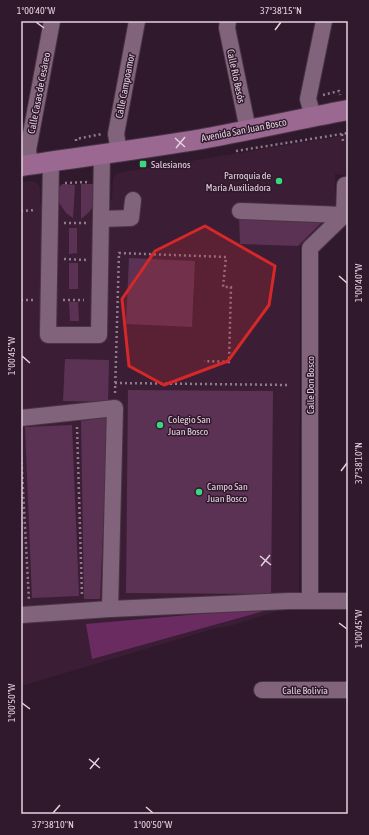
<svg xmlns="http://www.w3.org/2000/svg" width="369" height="835" font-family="'Asap Condensed',sans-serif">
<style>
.built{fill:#3b1e36}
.green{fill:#5b3254}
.forest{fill:#6a2b61}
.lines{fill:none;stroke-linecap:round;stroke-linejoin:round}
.minor-casing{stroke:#483544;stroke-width:18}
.major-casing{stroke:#483544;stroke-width:22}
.path{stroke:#8f7c8b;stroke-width:2.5;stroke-dasharray:2 3;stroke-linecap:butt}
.minor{stroke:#81647b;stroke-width:16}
.major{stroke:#9a6891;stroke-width:20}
.marked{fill:#d62828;fill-opacity:0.2;stroke:#d62828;stroke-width:3;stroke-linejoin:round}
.ticks{fill:none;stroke:#e2d2de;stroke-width:1.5}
.poi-dot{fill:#39d87f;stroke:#30192c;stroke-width:1.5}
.labels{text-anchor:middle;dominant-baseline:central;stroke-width:3;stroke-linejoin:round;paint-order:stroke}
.street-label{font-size:10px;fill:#e2d2de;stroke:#30192c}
.poi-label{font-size:10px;fill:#e2d2de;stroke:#30192c;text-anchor:start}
.neatline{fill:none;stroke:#e2d2de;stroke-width:1.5}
.ticks-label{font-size:10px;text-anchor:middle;fill:#e2d2de}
</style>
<rect width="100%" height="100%" fill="#30192c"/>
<path class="built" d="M348,135V176L335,174V210L300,247L299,604L230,626L216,628L21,686V182L32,181L38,184L40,188V203H50L58,187L60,184H93L101,201L112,200L113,179L115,175L118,173Z"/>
<g class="green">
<path d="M63,184L75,185L73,218L66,213L58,201L59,187Z"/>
<path d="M81,184H93L97,187V201L89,212L81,219Z"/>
<path d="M239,216L324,220L298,246L240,244Z"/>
<path d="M69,228H77V253L69,254Z"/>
<path d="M129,258L195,261L192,327L126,324Z"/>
<rect x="69" y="263" width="9" height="26"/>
<path d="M69,302H78L79,321H70Z"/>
<path d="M65,359L109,360L108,402L63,401Z"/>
<path d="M128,390L273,391L271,594L126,593Z"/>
<path d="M108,417L100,599H84L81,421Z"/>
<path d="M72,425L79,596L32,598L25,427Z"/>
</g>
<path class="forest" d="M278,607L92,659L86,624Z"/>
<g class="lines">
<g class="minor-casing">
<g id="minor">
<path d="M228,21L227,28L248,130"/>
<path d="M313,117L308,99L324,21"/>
<path d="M119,152L116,134L137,21"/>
<path d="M51,162L48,335H99L102,154"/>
<path d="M30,165L28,150L52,21"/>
<path d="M240,211L344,215"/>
<path d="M101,219L131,218L133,200"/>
<path d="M21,418L115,408L110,609L290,601H348"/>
<path d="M310,601V248L344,215L345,185H348"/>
<path d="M21,615L110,609"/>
<path d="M262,690H348"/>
</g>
</g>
<g class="major-casing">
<path id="major" d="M21,166C81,157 142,149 202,139C251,130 299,119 348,110"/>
</g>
<g class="path">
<path d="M323,95L339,91L340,95"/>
<path d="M342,134L343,141H345"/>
<path d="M76,141V139L102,134"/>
<path d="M236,151L348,133"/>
<path d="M65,183L88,182"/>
<path d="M21,211L36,210"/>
<path d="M64,223H87"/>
<path d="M64,259L87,260"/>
<path d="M21,300H34"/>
<path d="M63,300H84"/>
<path d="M115,383L290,385"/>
<path d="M115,393L119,253L226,257L223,287H231L229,362L204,361"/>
<path d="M77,427L82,596"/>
<path d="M21,452L29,601"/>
</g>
<use href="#minor" class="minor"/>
<use href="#major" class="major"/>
</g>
<path class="marked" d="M205,226L275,266L269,305L228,361L164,385L129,366L122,299L155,251Z"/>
<path class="ticks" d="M36,22L44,28M275,30L281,22M175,138L185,147M176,148L185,137M339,276L347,283M22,356L30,363M341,471L347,463M260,556L271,565M261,566L270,555M339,623L347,629M22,703L30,709M89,759L100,768M90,769L99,758M146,807L153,813M53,813L60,805"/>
<g class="poi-dot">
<rect x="139" y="160" width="8" height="8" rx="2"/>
<circle cx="279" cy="181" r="4"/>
<circle cx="160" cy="425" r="4"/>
<circle cx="199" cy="492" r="4"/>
</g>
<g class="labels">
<g class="street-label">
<text transform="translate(236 76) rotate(78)">Calle Río Besós</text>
<text transform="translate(125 86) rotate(-79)">Calle Campoamor</text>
<text transform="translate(39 93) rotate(-79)">Calle Casas de Cesáreo</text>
<text transform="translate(244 130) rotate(-11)">Avenida San Juan Bosco</text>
<text transform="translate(310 385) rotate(-90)">Calle Don Bosco</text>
<text x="305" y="690">Calle Bolivia</text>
</g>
<g class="poi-label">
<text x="151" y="164">Salesianos</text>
<text x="271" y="175" text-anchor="end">Parroquia de<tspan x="271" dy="12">María Auxiliadora</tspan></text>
<text x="168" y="419">Colegio San<tspan x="168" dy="12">Juan Bosco</tspan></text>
<text x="207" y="486">Campo San<tspan x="207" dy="12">Juan Bosco</tspan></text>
</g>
</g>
<rect width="369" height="835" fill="none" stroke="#30192c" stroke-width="44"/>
<rect x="22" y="22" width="325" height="791" class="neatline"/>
<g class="ticks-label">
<text x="36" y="14">1°00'40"W</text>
<text x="281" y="14">37°38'15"N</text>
<text transform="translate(358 283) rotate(-90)" y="4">1°00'40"W</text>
<text transform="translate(11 356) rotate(-90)" y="4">1°00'45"W</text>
<text transform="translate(358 463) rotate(-90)" y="4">37°38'10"N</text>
<text transform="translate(358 629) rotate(-90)" y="4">1°00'45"W</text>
<text transform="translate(11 703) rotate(-90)" y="4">1°00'50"W</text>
<text x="53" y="828">37°38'10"N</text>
<text x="153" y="828">1°00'50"W</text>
</g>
</svg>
